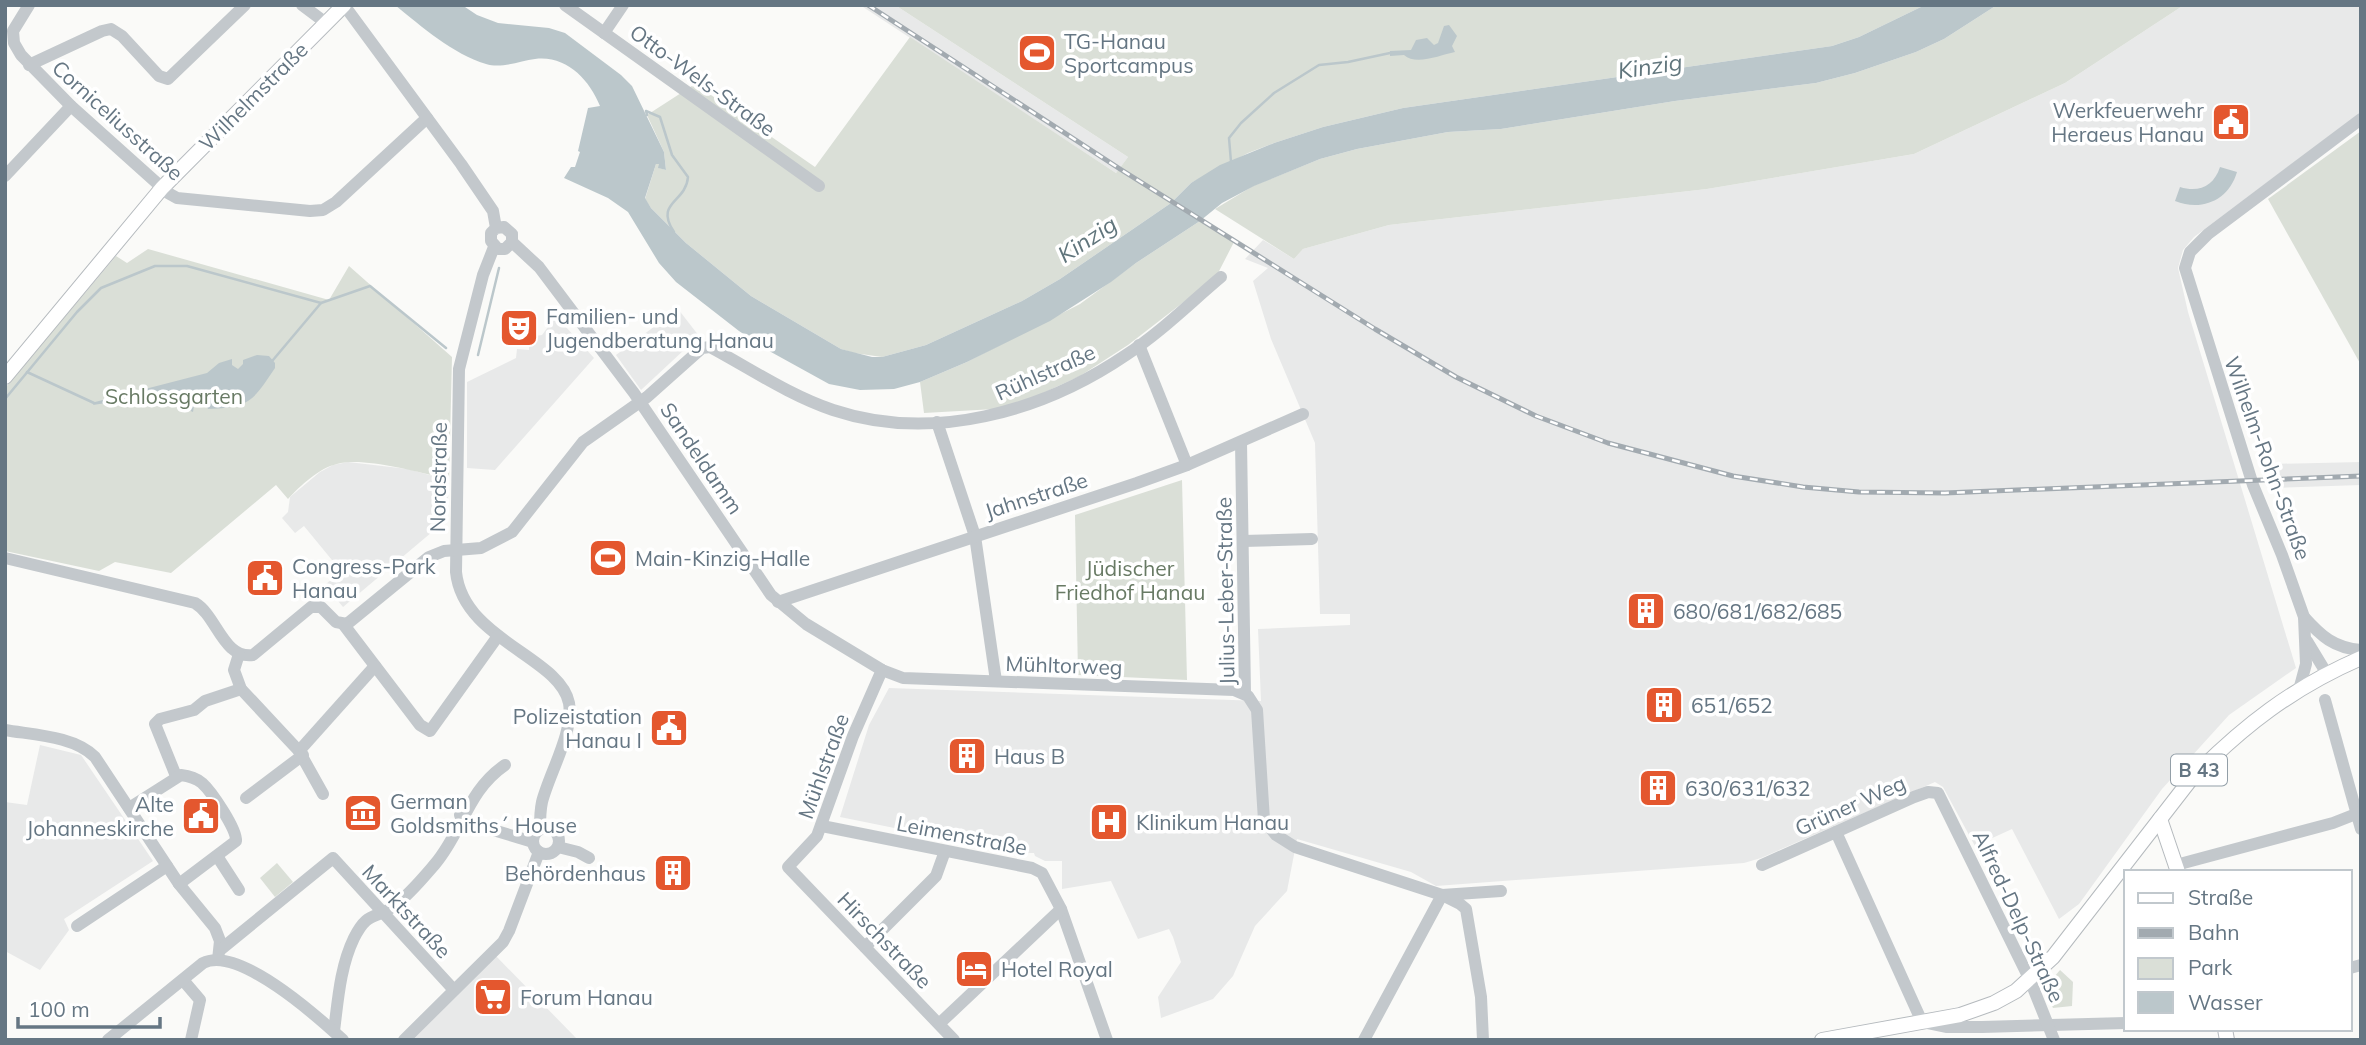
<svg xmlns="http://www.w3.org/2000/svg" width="2366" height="1045" font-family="Mulish,sans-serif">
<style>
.built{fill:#e8e9e9}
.green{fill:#dadfd7}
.water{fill:#bbc7cb}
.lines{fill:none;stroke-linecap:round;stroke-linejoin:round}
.stream{stroke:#bbc7cb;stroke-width:2.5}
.major-casing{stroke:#b5babe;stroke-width:16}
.minor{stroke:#c3c8cc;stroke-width:12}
.major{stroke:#fff;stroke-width:14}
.rail-casing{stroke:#a2aab0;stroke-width:5}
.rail{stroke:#fff;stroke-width:2.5;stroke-dasharray:8;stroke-linecap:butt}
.labels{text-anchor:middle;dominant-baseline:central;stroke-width:7;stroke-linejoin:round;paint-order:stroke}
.shield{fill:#fff;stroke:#939fa8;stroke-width:2}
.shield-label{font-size:19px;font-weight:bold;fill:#657683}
.poi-label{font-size:21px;fill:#657683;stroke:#fff;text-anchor:start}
.street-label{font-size:21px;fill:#657683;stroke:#fff}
.park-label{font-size:21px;fill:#687a64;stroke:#fff}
.water-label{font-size:23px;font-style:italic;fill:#60757c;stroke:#fff}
</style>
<rect width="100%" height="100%" fill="#fafaf8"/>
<g class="built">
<path d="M860,5H895L1128,157L1116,173Z"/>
<path d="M2184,5H2361V112L2194,237L2183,250L2178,268L2188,312L2296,668L2229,715L2162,789L2079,904L2059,919L2012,829L1975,846L1943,787L1935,782L1761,858L1744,863L1436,886L1411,872L1297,839L1287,891L1255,926L1233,976L1213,999L1161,1018L1158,997L1181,962L1173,937L1169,929L1138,939L1111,881L1062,889V861H1045L1035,856L1034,853H1018L840,817L869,725L889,688L1261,701L1258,629L1350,625V614H1320L1315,443L1271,339L1253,281L1268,268L1245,259L1263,240L1294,259L1303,249L1389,225L1707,189L1914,154L2065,83Z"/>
<path d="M678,309L699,336L641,390L616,355Z"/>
<path d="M556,316L594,358L495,470L467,468V382L516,358L517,349L529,350V337L542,335Z"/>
<path d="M348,462L408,469L440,478L449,483V492L446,509L432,532L343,607L325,585L341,571L304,526L295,533L282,518L288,512L290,497L320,472L333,465Z"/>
<path d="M2361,462V485L2274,488L2271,464Z"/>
<path d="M40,745L81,755L153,861L64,919L69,930L40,970L5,951V802L27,805Z"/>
<path d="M494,954L578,1040H408Z"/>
</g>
<g class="green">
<path d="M895,5H1925L1859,37L1832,46L1403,108L1323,127L1274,143L1248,153L1191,183L1171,203L1060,279L1022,301L926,345L882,357L854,353L841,349L751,296L686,243L651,208L645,199L656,164H659V168L666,170L664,152L647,115L695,84L815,167L910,37L1116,173L1128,157Z"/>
<path d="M1997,5H2184L2065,83L1914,154L1707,189L1389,225L1303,249L1294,259L1215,209L1253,186L1320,159L1357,149L1448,132L1501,129L1675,101L1816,83L1855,73L1916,52L1944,39Z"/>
<path d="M2361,131V365L2268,199Z"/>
<path d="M1200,221L1234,242L1216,277L1128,345L1080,376L1030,399L995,409L924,413L920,382L967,362L1080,304L1136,263Z"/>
<path d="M148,249L329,300L349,266L452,357L449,483C443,482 441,478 435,476C411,470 360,457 337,464C319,468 300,486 288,499L276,485L171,573L115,562L99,571L5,551V388L116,256L127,263Z"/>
<path d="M1182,480L1187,680L1078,675L1075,515Z"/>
<path d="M277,863L293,882L275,897L260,878Z"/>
<path d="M2060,970L2073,982L2072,1006L2053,1008L2044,989Z"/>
</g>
<g class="water">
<path d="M395,5H462L477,15L498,23L549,28L565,33L621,75L632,86L664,152L666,170L658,168L659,164H656L645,198L651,208L686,243L751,296L841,349L872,357H882L926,345L1022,301L1060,279L1171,203L1191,183L1220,165L1274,143L1323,127L1403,108L1832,46L1859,37L1925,5H1997L1944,39L1916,52L1855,73L1816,83L1675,101L1501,129L1448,132L1357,149L1320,159L1254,186L1222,203L1200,221L1136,263L1111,282L1050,321L967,362L920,382L894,389L860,390L829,384L771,352L739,331L676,282L659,263L628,212L608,198L564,178L571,167H575L580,152L578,151L588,108L600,106C589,79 566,55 535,59C520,61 501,69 486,64C453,54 422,27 395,5Z"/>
<path d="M1449,25L1457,36L1452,46L1455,52C1440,55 1416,66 1404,55L1390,56V51L1411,50L1416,40L1427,38L1434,45L1438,43L1444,26Z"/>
<path d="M2220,167L2237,172C2229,200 2202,212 2175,201L2180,187C2199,193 2214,186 2220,167Z"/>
<path d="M257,355L269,356L275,363V368C253,401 250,407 208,409L207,406H194L193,412L186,409L188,401L184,392L181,391L93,405L95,402L207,373L219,363L232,359V365L238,369L243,364V360Z"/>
</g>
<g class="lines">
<g class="stream">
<path d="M647,115L646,111L660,117L672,155L688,177C686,203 654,202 674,232"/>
<path d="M1231,162L1229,138L1241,123L1274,93L1319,65L1348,62L1390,53"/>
<path d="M478,355L499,268"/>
<path d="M273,360L321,303"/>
<path d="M27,372L94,403"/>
<path d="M5,399L77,312L101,288L155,266H187L321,303L370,286L446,348"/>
</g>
<g class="major-casing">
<g id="major">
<path d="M5,377L162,188L344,5"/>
<path d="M2160,819L2178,872"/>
<path d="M2225,1029L2227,1040"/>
<path d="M1822,1040L1960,1015L1994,1003L2016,991L2053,957L2191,779C2243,726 2292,688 2361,658"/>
</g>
</g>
<g class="minor">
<path d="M29,5L13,31L14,43L21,55L71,106L168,193L177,198L310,211L323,210L336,202L427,118"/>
<path d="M302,5L326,23"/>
<path d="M344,5L461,164L493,211L496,228L491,233V241L498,249H505L512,242V234L504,227L496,228"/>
<path d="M565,5L819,186"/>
<path d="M604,33L623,5"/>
<path d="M29,65L102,31L111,29L122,36L159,76L168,79L245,5"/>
<path d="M5,176L71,106"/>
<path d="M512,242L539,267L634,393L771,595L806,624L882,670L903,678L1234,690L1248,696L1257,710L1264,820L1276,835L1295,847L1442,895L1460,904L1466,909L1481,997L1483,1040"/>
<path d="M494,247L483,275L459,369L456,572C463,640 560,657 569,703C574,732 549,774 542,802C540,811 540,820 540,829"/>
<path d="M1139,345L1187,465"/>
<path d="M937,422L975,536L996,681"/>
<path d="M1241,442L1245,694"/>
<path d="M1243,541L1312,539"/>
<path d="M5,558L195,603C217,616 223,659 253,655L311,607H321L336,622L347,624L429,557L444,551L481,548L512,532L583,442L647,397L702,348L710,347C751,369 789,395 833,410C932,443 1042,412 1126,355C1160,333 1190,303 1221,277"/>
<path d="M778,602L1137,483L1187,465L1303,414"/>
<path d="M2304,617C2321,636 2334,648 2361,650"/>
<path d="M344,625L420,725L430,731L498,636"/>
<path d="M2307,641L2327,674"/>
<path d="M239,654L234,670L241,689L299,751L323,794"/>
<path d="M882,670L853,736L817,836L788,867L954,1040"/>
<path d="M2299,690L2306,664L2304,617L2282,555L2253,485L2185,268L2190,252L2208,234L2361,119"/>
<path d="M2325,700L2361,829"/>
<path d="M5,730C34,735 74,736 95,757L179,884L215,928L220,941L218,960"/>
<path d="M299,751L375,666"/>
<path d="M176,776L155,724L160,719L194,710L205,701L241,689"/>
<path d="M246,798L303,755"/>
<path d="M129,808L181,775C189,776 196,778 202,783C211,791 237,829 236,841L179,884"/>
<path d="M460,815L463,821L533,842"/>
<path d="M822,826L1032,868L1042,873L1061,909L1107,1040"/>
<circle cx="546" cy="841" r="13"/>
<path d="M1836,832L1922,1022L1946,1027H1982L2126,1023"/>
<path d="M558,847L578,852L589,858"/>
<path d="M217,856L239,890"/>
<path d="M1762,865L1914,797L1928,792L1938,793L2030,980L2054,1040"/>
<path d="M2176,865L2333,823L2361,812"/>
<path d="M1442,895L1501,891"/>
<path d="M77,926L167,866"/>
<path d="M865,947L936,876L945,851"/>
<path d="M220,950L333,858L454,990"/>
<path d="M2350,968L2361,965"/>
<path d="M183,980L200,1000L191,1040"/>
<path d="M939,1024L1061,909"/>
<path d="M334,1031C338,1000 340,967 354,938C368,910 375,920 394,906C409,895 423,878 435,864C463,831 467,791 505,765"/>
<path d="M108,1040L203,963C238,945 318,1017 343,1040"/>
<path d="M404,1040L503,942L509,931L539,852"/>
<path d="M1364,1040L1442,895"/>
</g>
<use href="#major" class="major"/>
<g class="rail-casing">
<path id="rail" d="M868,5L1120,169L1375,329L1456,377L1536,416L1608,443L1733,476L1803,487L1859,492L1945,493L2361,476"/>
</g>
<use href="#rail" class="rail"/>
</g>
<defs>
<g id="stadium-square" transform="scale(2.0125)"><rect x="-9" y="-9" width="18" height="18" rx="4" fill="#e4572e" stroke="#fff"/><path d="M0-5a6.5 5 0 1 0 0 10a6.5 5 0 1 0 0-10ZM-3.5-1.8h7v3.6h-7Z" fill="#fff"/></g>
<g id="civic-square" transform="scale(2.0125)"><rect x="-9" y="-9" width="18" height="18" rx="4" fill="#e4572e" stroke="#fff"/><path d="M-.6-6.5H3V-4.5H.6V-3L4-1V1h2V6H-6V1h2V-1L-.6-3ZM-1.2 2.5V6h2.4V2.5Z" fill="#fff"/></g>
<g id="theatre-square" transform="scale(2.0125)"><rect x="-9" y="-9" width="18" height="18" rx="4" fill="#e4572e" stroke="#fff"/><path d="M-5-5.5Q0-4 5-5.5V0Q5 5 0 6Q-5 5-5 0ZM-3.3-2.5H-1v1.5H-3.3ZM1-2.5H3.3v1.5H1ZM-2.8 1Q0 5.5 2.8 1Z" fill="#fff"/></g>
<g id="building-square" transform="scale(2.0125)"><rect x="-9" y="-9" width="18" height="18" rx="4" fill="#e4572e" stroke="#fff"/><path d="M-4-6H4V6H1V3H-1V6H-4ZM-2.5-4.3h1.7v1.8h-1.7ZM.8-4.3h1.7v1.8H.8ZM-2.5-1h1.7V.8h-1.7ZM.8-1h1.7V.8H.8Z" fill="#fff"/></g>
<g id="museum-square" transform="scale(2.0125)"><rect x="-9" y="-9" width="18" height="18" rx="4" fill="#e4572e" stroke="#fff"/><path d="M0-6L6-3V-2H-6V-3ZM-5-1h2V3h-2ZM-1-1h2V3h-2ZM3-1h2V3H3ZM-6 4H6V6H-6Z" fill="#fff"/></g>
<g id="hospital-square" transform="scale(2.0125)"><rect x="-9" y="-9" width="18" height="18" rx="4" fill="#e4572e" stroke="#fff"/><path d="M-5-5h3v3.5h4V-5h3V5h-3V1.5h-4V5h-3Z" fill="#fff"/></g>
<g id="hotel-square" transform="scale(2.0125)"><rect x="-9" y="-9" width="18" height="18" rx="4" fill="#e4572e" stroke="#fff"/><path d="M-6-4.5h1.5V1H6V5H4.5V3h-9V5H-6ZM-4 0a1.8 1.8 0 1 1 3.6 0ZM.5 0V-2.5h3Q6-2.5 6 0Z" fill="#fff"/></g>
<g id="supermarket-square" transform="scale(2.0125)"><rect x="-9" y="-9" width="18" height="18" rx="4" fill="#e4572e" stroke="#fff"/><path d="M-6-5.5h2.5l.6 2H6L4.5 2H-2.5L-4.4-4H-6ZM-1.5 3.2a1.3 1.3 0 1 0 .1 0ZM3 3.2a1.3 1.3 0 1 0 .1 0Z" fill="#fff"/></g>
</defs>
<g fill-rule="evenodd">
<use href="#stadium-square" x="1037" y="53"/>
<use href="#civic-square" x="2231" y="122"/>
<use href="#theatre-square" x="519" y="328"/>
<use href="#stadium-square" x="608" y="558"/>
<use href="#civic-square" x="265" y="578"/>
<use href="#building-square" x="1646" y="611"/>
<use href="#building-square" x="1664" y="705"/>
<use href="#civic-square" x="669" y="728"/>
<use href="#building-square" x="967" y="756"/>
<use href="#building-square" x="1658" y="788"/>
<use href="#museum-square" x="363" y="813"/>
<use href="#civic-square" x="201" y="816"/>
<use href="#hospital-square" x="1109" y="822"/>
<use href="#building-square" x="673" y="873"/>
<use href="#hotel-square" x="974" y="969"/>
<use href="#supermarket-square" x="493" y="997"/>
</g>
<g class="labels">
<rect class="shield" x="2171" y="754.5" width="56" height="31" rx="5"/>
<g class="shield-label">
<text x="2199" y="770">B 43</text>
</g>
<g class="poi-label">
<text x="1064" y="41">TG-Hanau<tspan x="1064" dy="24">Sportcampus</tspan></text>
<text x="2204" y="110" text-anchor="end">Werkfeuerwehr<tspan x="2204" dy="24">Heraeus Hanau</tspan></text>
<text x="546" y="316">Familien- und<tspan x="546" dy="24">Jugendberatung Hanau</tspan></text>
<text x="635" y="558">Main-Kinzig-Halle</text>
<text x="292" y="566">Congress-Park<tspan x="292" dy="24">Hanau</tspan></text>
<text x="1673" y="611">680/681/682/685</text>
<text x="1691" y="705">651/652</text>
<text x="642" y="716" text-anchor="end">Polizeistation<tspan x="642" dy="24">Hanau I</tspan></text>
<text x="994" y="756">Haus B</text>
<text x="1685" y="788">630/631/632</text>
<text x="390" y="801">German<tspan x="390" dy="24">Goldsmiths´ House</tspan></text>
<text x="174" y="804" text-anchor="end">Alte<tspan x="174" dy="24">Johanneskirche</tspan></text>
<text x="1136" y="822">Klinikum Hanau</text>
<text x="646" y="873" text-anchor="end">Behördenhaus</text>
<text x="1001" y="969">Hotel Royal</text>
<text x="520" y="997">Forum Hanau</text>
</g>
<g class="street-label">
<text transform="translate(703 80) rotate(36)">Otto-Wels-Straße</text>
<text transform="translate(253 96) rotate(-45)">Wilhelmstraße</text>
<text transform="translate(118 120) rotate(42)">Corniceliusstraße</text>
<text transform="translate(1045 372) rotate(-24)">Rühlstraße</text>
<text transform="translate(702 458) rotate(56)">Sandeldamm</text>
<text transform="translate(2268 458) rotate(70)">Wilhelm-Rohn-Straße</text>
<text transform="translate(438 477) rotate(-89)">Nordstraße</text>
<text transform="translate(1036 495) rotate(-18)">Jahnstraße</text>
<text transform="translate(1225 591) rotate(-91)">Julius-Leber-Straße</text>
<text transform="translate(1064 665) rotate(2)">Mühltorweg</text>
<text transform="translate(823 766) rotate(-70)">Mühlstraße</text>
<text transform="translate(1850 805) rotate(-24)">Grüner Weg</text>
<text transform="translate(962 835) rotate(11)">Leimenstraße</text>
<text transform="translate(407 911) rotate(47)">Marktstraße</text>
<text transform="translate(2019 916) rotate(65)">Alfred-Delp-Straße</text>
<text transform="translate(885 940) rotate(46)">Hirschstraße</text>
</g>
<g class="park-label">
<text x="174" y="396">Schlossgarten</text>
<text x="1130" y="568">Jüdischer<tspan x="1130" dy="24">Friedhof Hanau</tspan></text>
</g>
<g class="water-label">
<text transform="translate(1650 66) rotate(-8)">Kinzig</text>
<text transform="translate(1087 239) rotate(-33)">Kinzig</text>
</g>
</g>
<rect width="2366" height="1045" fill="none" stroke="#657683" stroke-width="14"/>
<rect x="2124" y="870" width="228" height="161" fill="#ffffff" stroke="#c1c8cd" stroke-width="2"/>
<rect x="2138" y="893" width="35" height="10" fill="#ffffff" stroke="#c1c8cd" stroke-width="2"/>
<text x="2188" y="905" font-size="21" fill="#657683">Straße</text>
<rect x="2138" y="928" width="35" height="10" fill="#a2aab0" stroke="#c1c8cd" stroke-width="2"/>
<text x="2188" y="940" font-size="21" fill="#657683">Bahn</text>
<rect x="2138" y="958" width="35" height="21" fill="#dadfd7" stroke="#c1c8cd" stroke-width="2"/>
<text x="2188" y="975" font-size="21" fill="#657683">Park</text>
<rect x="2138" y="992" width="35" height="21" fill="#bbc7cb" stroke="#c1c8cd" stroke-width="2"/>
<text x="2188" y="1010" font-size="21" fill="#657683">Wasser</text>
<path d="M18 1017v10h142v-10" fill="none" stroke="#657683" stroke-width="3.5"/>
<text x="28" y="1017" font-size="21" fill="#657683" stroke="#ffffff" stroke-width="5" paint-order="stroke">100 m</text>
</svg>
